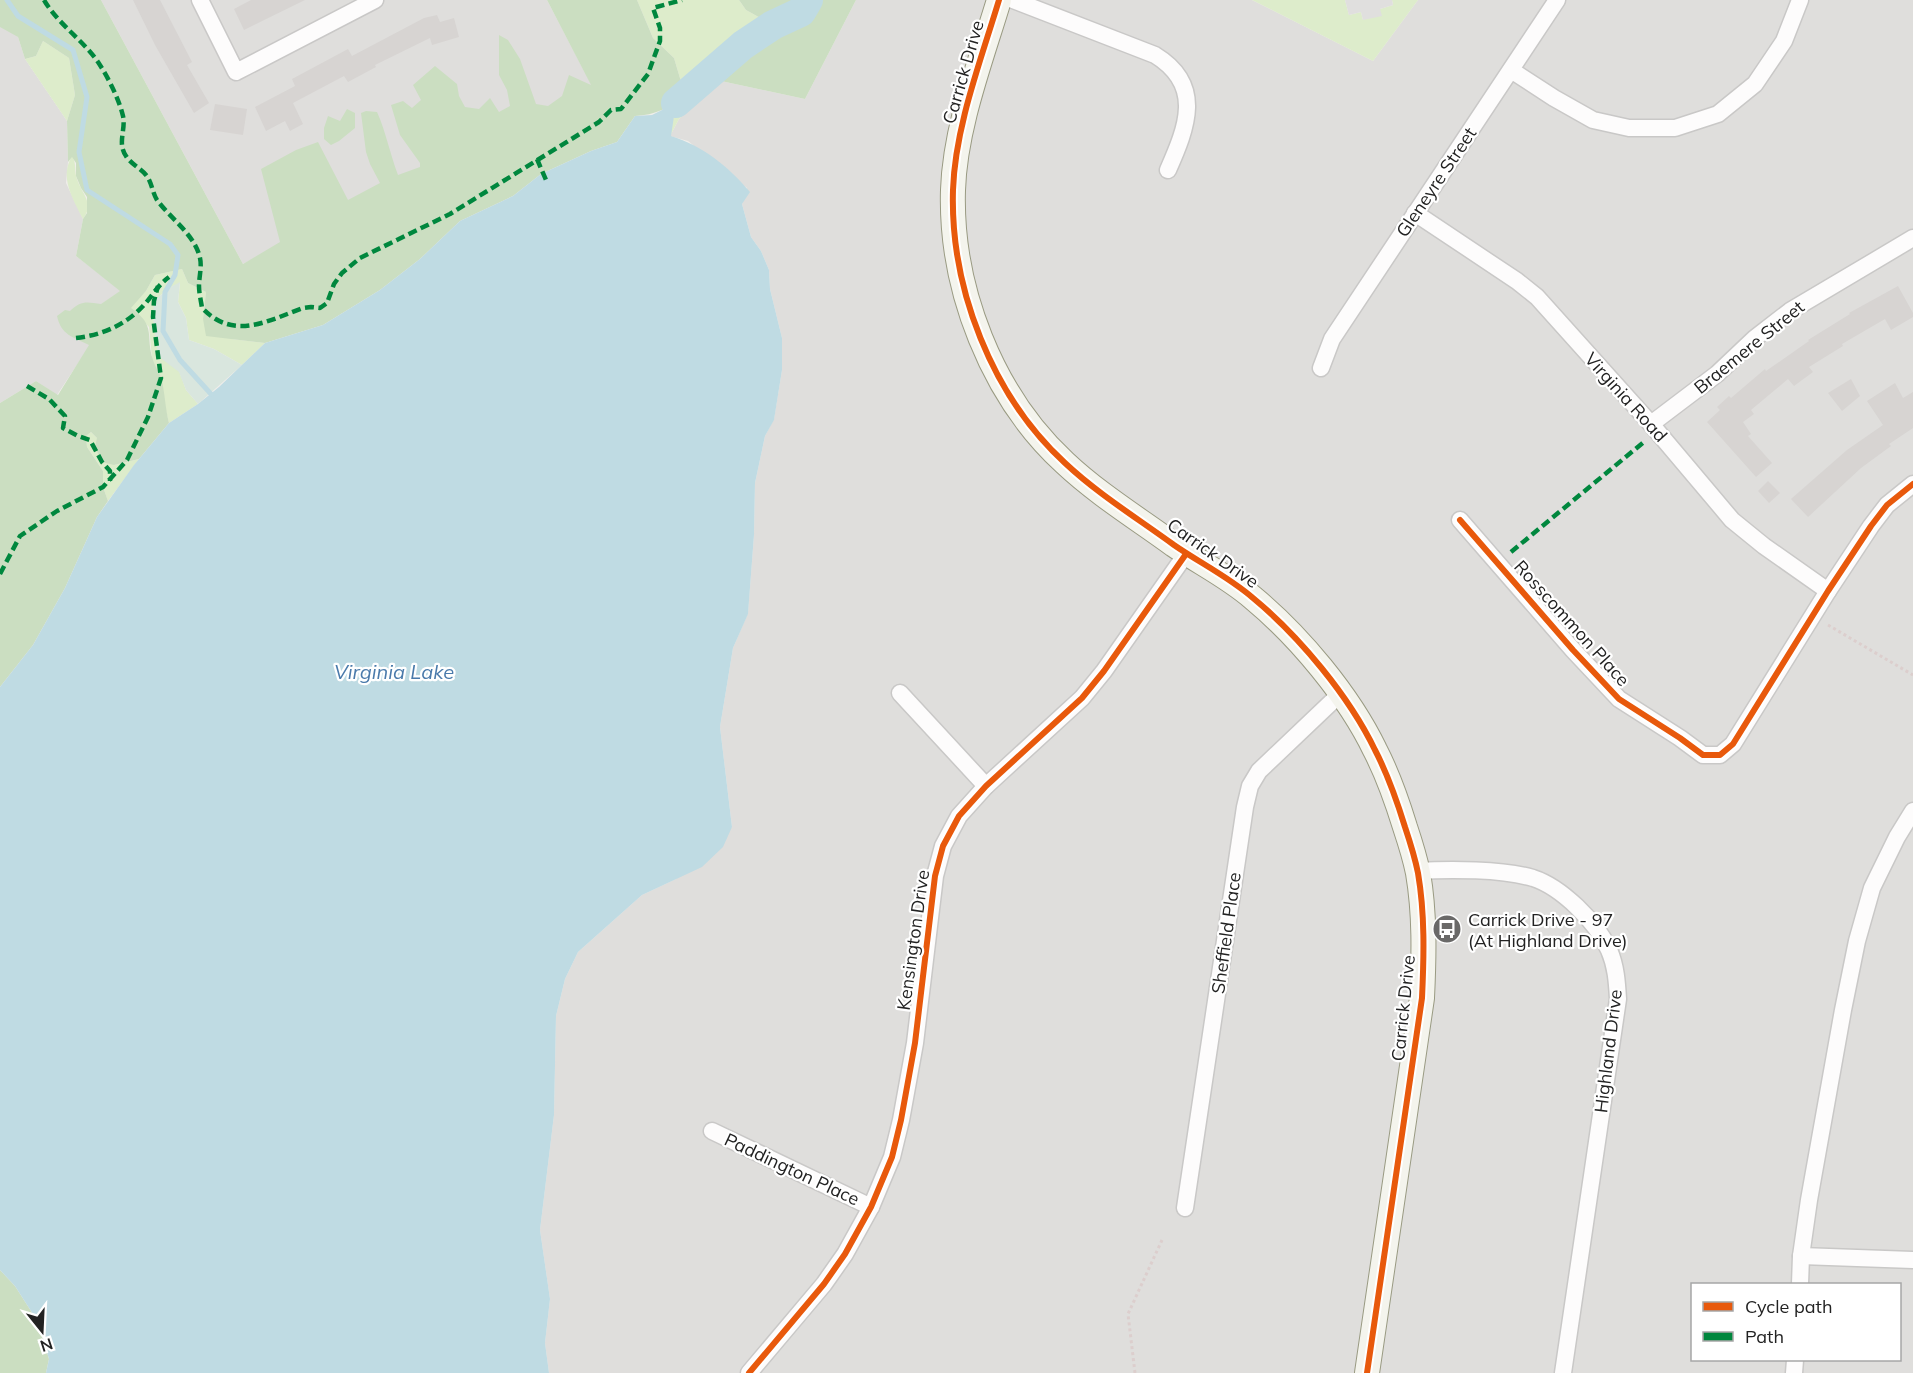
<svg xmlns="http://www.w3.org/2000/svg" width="1913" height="1373" font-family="Mulish,sans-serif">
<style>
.residential{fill:#dfdedc;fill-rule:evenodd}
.grass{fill:#ddeccb}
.forest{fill:#cbdec1}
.wetland{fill:#d9e6de}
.parking{fill:#e0dfde}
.water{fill:#bfdbe3}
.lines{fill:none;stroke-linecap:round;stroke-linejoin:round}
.stream{stroke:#bfdbe3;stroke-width:5}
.river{stroke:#bfdbe3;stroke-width:30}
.building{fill:#d7d4d2}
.street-casing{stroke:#c9c8c7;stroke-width:19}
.secondary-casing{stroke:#999a82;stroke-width:26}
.path{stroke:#dccecd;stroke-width:3;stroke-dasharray:3 3;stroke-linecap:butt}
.street{stroke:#fdfcfc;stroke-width:16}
.secondary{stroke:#f4f4ed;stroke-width:24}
.quiet{stroke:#00873e;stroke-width:4.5;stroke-dasharray:9 4.5;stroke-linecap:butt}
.cycleway-casing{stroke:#fff;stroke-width:10}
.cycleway{stroke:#e8590c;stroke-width:6}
.labels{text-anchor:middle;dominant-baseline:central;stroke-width:4.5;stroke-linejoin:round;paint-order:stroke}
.street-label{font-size:18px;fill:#222;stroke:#fff}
.poi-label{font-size:18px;fill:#222;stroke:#fff;text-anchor:start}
.water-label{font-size:20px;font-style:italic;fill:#4a7aab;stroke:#fff}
</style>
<rect width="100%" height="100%" fill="#f0eeeb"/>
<g class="residential">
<path d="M101,0H547L592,86L243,264Z"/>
<path d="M856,0H1252L1373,61L1418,0H1913V1373H549L545,1343L550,1299L540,1230L554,1115L556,1016L565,979L578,952L642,895L676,879L732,827L720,727L733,648L748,613L754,535L755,483L765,436L774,419L782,370V338L770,289L769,270L761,251L751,237L742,204L747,188L688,141L670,136L679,119L721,81L805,99ZM1692,1284H1900V1360H1692Z"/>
<path d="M0,18L18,37L25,59L67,121L68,162L66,183L83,219L76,256L121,291L94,309L90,345L57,395L36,381L0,403Z"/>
</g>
<g class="grass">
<path d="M637,0H739L746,10L773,25L743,45L715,70L721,81L679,119L670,136L676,103L685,95L674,58L653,38Z"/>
<path d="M1252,0H1345L1349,15L1361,12L1363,20L1380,9L1393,5L1392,0H1418L1373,61Z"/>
<path d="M43,41L69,58L75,95L67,121L25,59L36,56Z"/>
<path d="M72,156C77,164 74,171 77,179C82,194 95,204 83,219C73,199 59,177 72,156Z"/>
<path d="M182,269L188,283L206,292L203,319L232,339L265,343L242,365L214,349L189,340L186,318L178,302L180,283L169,288L154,301L186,390L198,404L169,423L165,407L161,378L152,359L149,327L130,308L146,291L155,275Z"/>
<path d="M91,432L97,438L114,465L139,459L108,501L103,487V471L87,447L86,436Z"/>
</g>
<g class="forest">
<path d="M0,0H101L243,264L280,242L261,169L296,150L318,142L348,200L380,183L370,164L366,152L361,113L366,111L377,112C386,132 390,154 398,175L420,167V163L400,135L391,105L403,101L412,108L421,100L413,85L435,66L457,84L459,96L465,107L479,109L490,98L499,112L510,106L507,90L499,75V35L508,40L520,59L536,104L548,106L562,96L569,75L591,85L547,0H637L653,38L674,58L685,95C670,108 655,115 635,116L617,142L591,151L541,174L513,196L460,221L420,259L380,290L323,325L265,343L206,336L203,319L206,292L188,283L182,269L155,275L146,291L131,308C157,326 145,336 153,360C155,366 159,372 161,377C165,392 165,408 169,423L139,459L114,465L102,462L95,447L97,438L91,432L86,436L87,447L103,471V487L108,501L97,517L65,588L33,645L0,687V403L36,381L58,395L89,345C73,337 61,335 57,316L65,310L70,311C81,300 87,302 101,304L120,291L76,256L83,219L87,213V197L81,188L76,176V163L72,157L68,162L67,121L75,95L69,58L43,41L36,56L25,59L18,37L0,27Z"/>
<path d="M739,0H856L805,99L721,81L714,69L743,45L773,25L746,10Z"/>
<path d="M347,109L355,113V128L339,141L331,145L324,139V128L328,116L340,121Z"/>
<path d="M0,1270L15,1286L38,1322L49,1359L46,1373H0Z"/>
</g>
<path class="wetland" d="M180,282L178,302L186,318L189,340L214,349L242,365L198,404L186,390L179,372L158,356L153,317L154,301L169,288Z"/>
<path class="parking" d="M1345,0H1392L1393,5L1380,9L1382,16L1363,20L1361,12L1349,15Z"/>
<path class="water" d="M676,103L671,136C703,146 728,166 750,192L742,204L751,237L761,251L769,270L770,289L782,338V370L774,420L765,436L755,483L754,535L748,614L733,648L720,727L732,827L723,847L702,867L642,895L578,952L565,979L556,1016L554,1115L540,1230L550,1299L545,1343L549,1373H46L49,1359L38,1322L15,1286L0,1270V687L33,645L65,588L97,517L134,465L169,423L198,404L219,387L265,343L323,325L380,290L420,259L460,221L513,196L541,174L591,151L617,142L635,116L652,115Z"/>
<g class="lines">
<path class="stream" d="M7,0L18,16L73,50L87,97L79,152L87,190L170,244L178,255L175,275L165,292L163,331L180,360L211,394"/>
<path class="river" d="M676,103L743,45L773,25L801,12L808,0"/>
</g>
<g class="building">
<path d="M133,0H160L192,62L187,65L209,103L194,113L155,45Z"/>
<path d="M251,0H305L244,30L234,9Z"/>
<path d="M437,15L440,22L454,18L459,37L432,45L430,38L375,65L376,67L348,82L344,76L293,103L303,124L290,131L285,121L266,131L255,107L295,86L292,79L348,49L352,56L424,18Z"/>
<path d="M215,104L247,109L243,135L210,130Z"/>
<path d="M1898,286L1913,313V317L1891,330L1885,319L1842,344L1843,346L1809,367L1813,372L1794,386L1788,379L1751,410L1754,414L1743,422L1751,434L1748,436L1772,463L1756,477L1707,422L1720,410L1717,407L1729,396L1731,398L1765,369L1766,371L1809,341L1808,340L1850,314L1849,313Z"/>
<path d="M1851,379L1860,396L1842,411L1828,393Z"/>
<path d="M1895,383L1903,398L1913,392V428L1889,444L1891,446L1861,468L1808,517L1791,499L1847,450L1883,425L1867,401Z"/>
<path d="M1768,481L1780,493L1769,503L1758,491Z"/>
</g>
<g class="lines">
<g class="street-casing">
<g id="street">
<path d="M200,0L236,72L375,0"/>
<path d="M1013,0L1155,55C1204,85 1187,127 1168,170"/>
<path d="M1511,70L1554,98L1593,120L1629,128H1675L1718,114L1755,84L1784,41L1800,0"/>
<path d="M1415,213L1517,281L1537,297L1651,424L1732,520L1764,546L1828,591"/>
<path d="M1321,368L1332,339L1557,0"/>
<path d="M1651,424L1717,374L1755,338L1790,311L1913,238"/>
<path d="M1460,520L1573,650L1619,699L1680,738L1703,755H1720L1733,744L1828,591L1871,526L1887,505L1913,484"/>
<path d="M900,693L986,786"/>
<path d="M1417,871C1450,869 1502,869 1533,878C1561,887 1597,922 1609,950C1616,966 1617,982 1618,999L1563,1373"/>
<path d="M712,1131L871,1207"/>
<path d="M1185,1208L1245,807L1250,786L1259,771L1340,694"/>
<path d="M1801,1256L1913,1260"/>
<path d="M1800,1284L1801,1256L1809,1200L1843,1010L1857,941L1872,888L1897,837L1913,811"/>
<path d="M749,1373L824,1284L845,1254L871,1207L892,1157L901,1120L915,1043L935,876L943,846L959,816L986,786L1082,698L1104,671L1186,554"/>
<path d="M1794,1373L1795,1360"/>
</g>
</g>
<g class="secondary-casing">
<path id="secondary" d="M999,0C981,60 955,127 953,190C950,288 992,396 1065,463C1098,494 1137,518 1174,545C1200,563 1229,577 1253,598C1299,636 1349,696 1375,750C1388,775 1397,801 1405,827C1410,842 1415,858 1418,873C1425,914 1424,956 1422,998L1367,1373"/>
</g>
<g class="path">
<path d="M1828,625L1913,675"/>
<path d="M1135,1373L1128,1314L1162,1240"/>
</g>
<use href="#street" class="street"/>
<use href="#secondary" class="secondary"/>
<g class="quiet">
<path d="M44,0C58,24 82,39 98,62C108,77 119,99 123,116C126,130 117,143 126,156C131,164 140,168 146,175C152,182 152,192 157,200C171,219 195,235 200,258C202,267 199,277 199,286C199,293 201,301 202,308C234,341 267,321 303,308L311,307L320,308L327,303L334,284L342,273L360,258L450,214L599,122L611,110L621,109L648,74L660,41V28L653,8L682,0"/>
<path d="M537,159L546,180"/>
<path d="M76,338C102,335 126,325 144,305C153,295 157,286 169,277"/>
<path d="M27,386L49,399L65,416L63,428L78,436L90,440L102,462L110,471V481"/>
<path d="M1511,552L1645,441"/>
<path d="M0,574L20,536L57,511L103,487L127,460L148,417L161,378L153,317L154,301L158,286"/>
</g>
<g class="cycleway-casing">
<g id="cycleway">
<path d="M999,0C981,60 955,127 953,190C950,288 992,396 1065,463C1098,494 1137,518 1174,545C1200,563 1229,577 1253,598C1299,636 1349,696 1375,750C1388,775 1397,801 1405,827C1410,842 1415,858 1418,873C1425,914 1424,956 1422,998L1367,1373"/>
<path d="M1460,520L1573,650L1619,699L1680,738L1703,755H1720L1733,744L1828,591L1871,526L1887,505L1913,484"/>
<path d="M749,1373L824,1284L845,1254L871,1207L892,1157L901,1120L915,1043L935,876L943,846L959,816L986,786L1082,698L1104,671L1186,554"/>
</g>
</g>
<use href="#cycleway" class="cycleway"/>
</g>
<defs>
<g id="bus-disc" transform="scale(1.5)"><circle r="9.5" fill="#6a6968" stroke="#fff"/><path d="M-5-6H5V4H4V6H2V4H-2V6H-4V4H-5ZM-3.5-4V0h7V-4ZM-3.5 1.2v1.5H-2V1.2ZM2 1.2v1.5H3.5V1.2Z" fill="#fff"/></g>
</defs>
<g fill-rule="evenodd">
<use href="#bus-disc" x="1447" y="929"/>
</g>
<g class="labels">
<g class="street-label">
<text transform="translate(963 72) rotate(-74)">Carrick Drive</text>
<text transform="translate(1436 182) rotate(-56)">Gleneyre Street</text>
<text transform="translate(1749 347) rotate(-39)">Braemere Street</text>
<text transform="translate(1626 397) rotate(48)">Virginia Road</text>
<text transform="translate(1213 553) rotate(35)">Carrick Drive</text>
<text transform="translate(1572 623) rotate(48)">Rosscommon Place</text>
<text transform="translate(1226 933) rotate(-82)">Sheffield Place</text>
<text transform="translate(913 940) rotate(-82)">Kensington Drive</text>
<text transform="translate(1403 1008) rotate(-84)">Carrick Drive</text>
<text transform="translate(1608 1051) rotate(-83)">Highland Drive</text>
<text transform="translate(792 1169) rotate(25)">Paddington Place</text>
</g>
<g class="poi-label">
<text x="1468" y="919">Carrick Drive - 97<tspan x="1468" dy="21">(At Highland Drive)</tspan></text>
</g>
<g class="water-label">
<text x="394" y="671">Virginia Lake</text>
</g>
</g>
<rect x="1691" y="1283" width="210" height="78" fill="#ffffff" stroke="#a7a7a7" stroke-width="1.5"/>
<rect x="1703" y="1302" width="30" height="9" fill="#e8590c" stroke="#a7a7a7" stroke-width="1.5"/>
<text x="1745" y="1313" font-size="18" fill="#222222">Cycle path</text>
<rect x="1703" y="1332" width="30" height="9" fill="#00873e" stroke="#a7a7a7" stroke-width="1.5"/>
<text x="1745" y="1343" font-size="18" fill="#222222">Path</text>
<g transform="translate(42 1331) rotate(162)" stroke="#ffffff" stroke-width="4.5" paint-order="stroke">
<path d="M0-4.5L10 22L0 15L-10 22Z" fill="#222222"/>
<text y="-9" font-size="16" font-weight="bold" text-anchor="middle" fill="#222222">N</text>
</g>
</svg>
